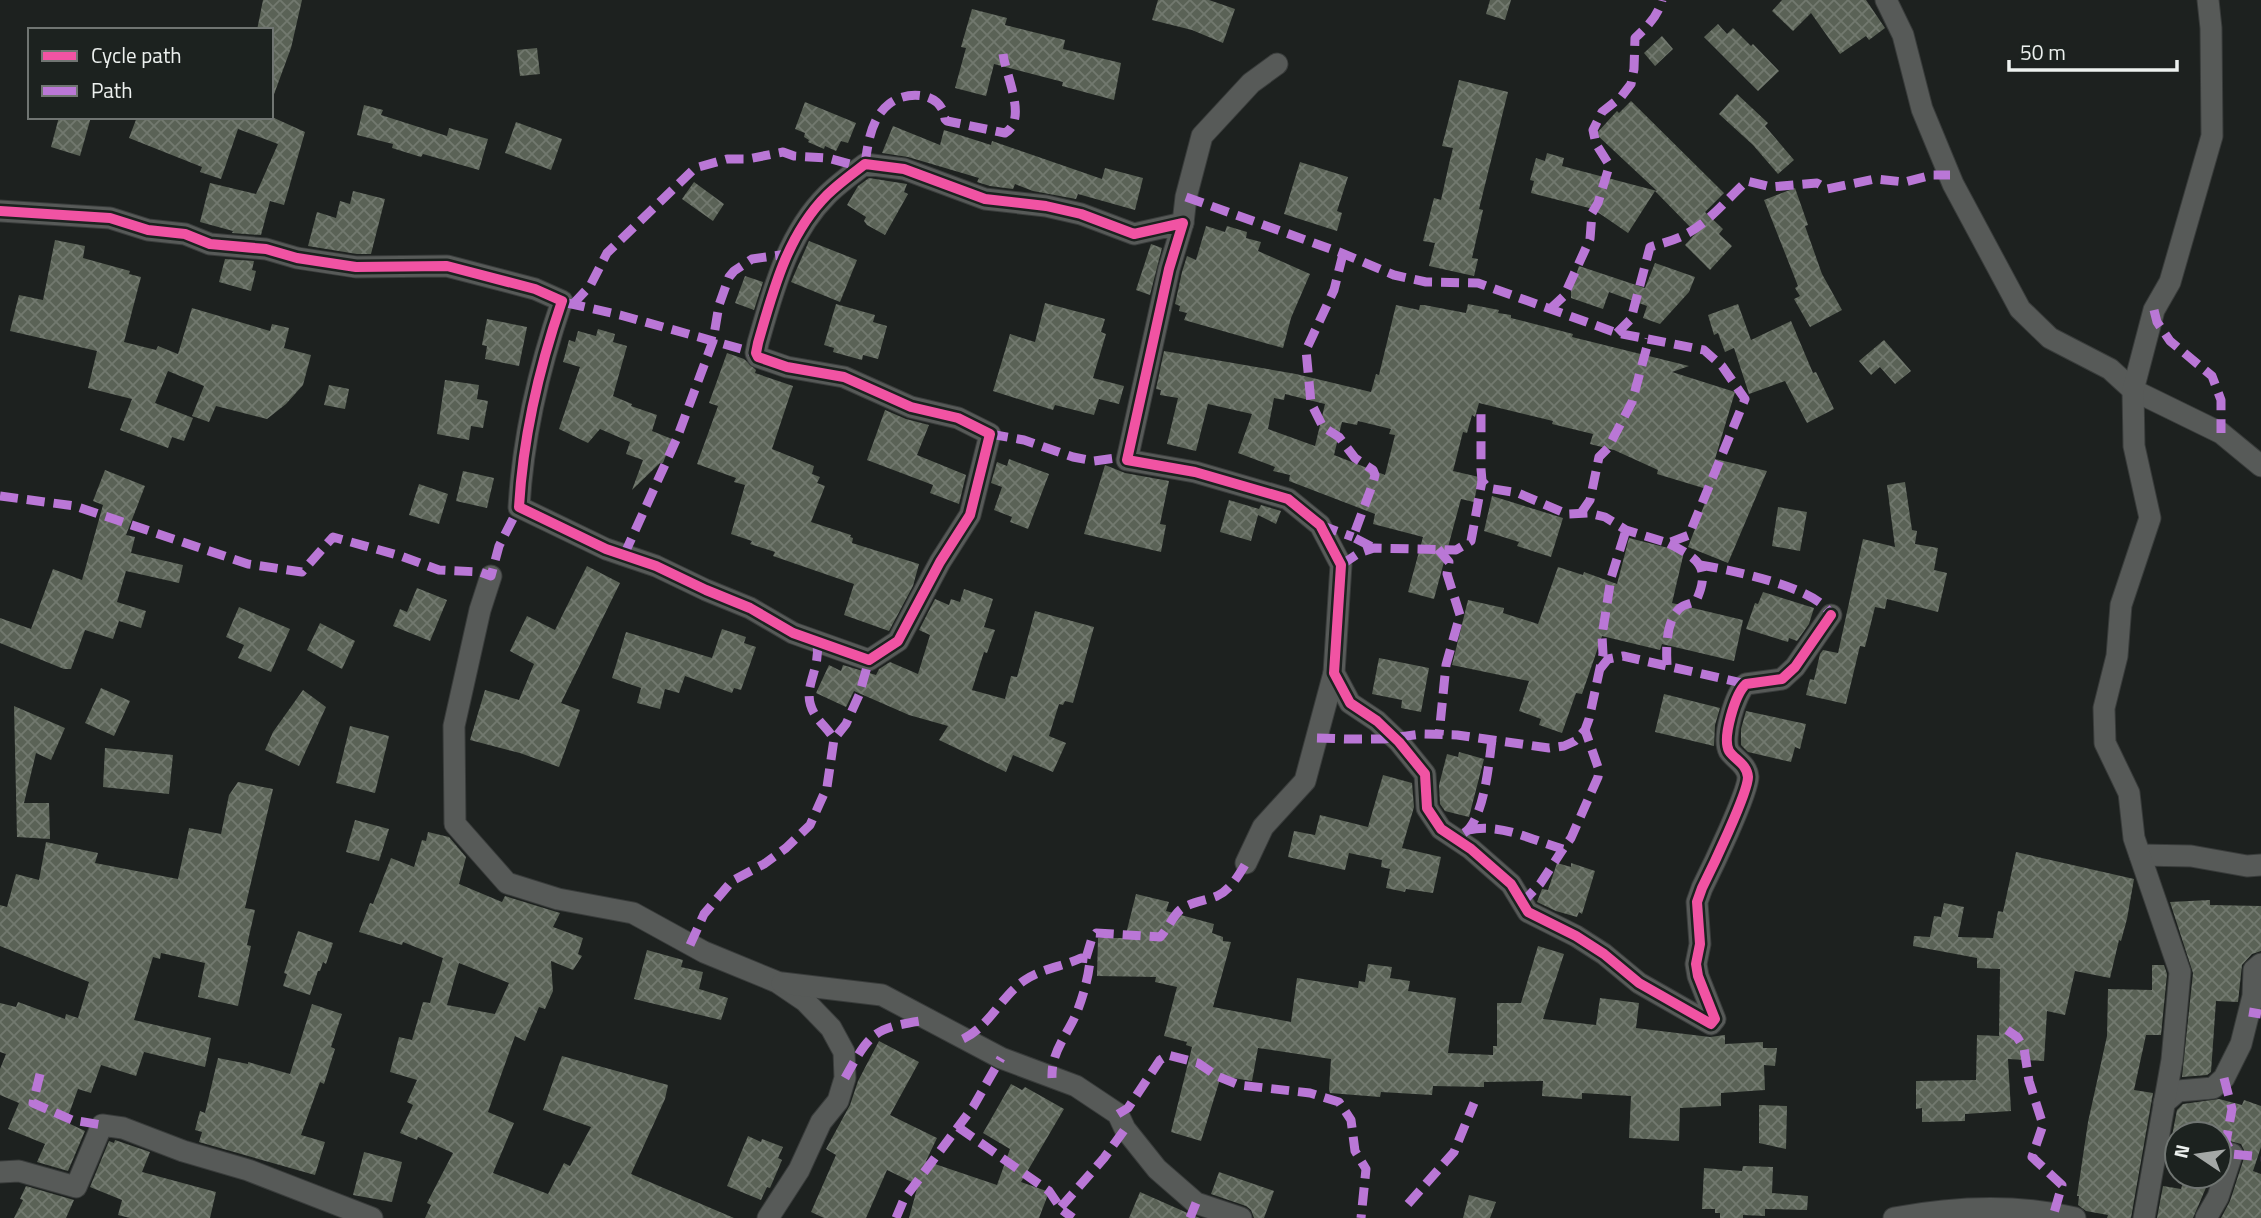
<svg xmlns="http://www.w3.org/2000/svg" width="2261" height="1218" font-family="'Titillium Web',sans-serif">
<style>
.building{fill:url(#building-cross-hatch);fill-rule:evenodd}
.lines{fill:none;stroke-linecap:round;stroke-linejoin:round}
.minor-casing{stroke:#393c3b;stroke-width:23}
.minor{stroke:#575a58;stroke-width:21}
.quiet{stroke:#ba77d6;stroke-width:9;stroke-dasharray:18 9;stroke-linecap:butt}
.cycleway-casing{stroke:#1c221f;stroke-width:15}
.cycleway{stroke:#f153a3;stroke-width:10}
</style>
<defs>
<pattern id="building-cross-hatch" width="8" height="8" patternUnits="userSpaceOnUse" patternTransform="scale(1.75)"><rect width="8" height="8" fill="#5a6256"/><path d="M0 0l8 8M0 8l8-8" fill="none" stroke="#72796f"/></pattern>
</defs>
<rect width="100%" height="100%" fill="#1d211f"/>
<g class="building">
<path d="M263,0H302L291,48L273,97L271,96V30H257Z"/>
<path d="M1158,0H1209L1235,9L1223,43L1192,30L1152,20Z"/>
<path d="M1490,0H1511L1505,20L1486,14Z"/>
<path d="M1782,0H1866L1885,28L1869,40L1866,36L1840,54L1811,13L1793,31L1772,11Z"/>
<path d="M972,9L1007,18L1005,25L1065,40L1063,49L1121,63L1114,100L1062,86L1063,82L994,64L986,96L955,88L966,48L961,47Z"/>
<path d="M1718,24L1727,34L1733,28L1751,46L1753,44L1779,71L1758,91L1704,37Z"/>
<path d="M1662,36L1673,49L1655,66L1644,53Z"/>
<path d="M537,48L540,74L520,76L517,50Z"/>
<path d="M1459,80L1508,92L1479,209L1483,210L1472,258L1478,259L1474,276L1429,266L1435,243L1423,241L1434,198L1441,200L1449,164L1453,148L1442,146Z"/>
<path d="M1737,94L1768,123L1765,126L1794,160L1778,174L1753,145L1719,114Z"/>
<path d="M1631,101L1724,193L1705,212L1723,229L1719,234L1732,246L1710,270L1685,245L1696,233L1655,191L1628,233L1593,209L1531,193L1534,181L1530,180L1536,158L1545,161L1547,153L1564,158L1562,166L1657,191L1596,134L1617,111L1619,113Z"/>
<path d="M805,102L856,123L848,143L841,141L836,151L825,146L824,149L808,142L809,140L804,137L805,133L795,129Z"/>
<path d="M364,105L383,110L381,115L447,136L449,128L488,139L479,170L423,154L421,157L392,148L393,144L357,135Z"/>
<path d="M59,117H91L80,156L51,147Z"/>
<path d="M137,117H272L305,132L284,205L270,201L261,235L232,233L233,231L200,222L210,183L256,194L278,144L238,129L221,179L200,172L202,167L129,138Z"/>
<path d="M516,122L562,139L551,170L505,153Z"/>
<path d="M893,126L940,145L944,130L991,145L992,141L1102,179L1105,168L1143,178L1135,210L1078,194L1076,199L1033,191L1015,184L1013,189L990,186L977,182L979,178L908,157L882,153Z"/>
<path d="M1300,162L1348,177L1337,211L1342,213L1337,231L1284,214Z"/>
<path d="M869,178L907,184L904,192L908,194L885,235L867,225L864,221L866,217L847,205L858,186Z"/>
<path d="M694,182L724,204L713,221L682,199Z"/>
<path d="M1795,188L1808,225L1805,226L1822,274L1842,310L1810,327L1794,299L1800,296L1795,288L1798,286L1764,200Z"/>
<path d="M353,191L385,199L371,254H357L308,246L317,212L336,218L340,201L350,204Z"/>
<path d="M1206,226L1225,232L1227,226L1247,232L1246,238L1261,242L1258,251L1310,274L1291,318L1283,348L1184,320L1187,313L1179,311L1180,306L1175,304L1182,272L1187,256L1196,260Z"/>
<path d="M55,240L85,246L83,258L130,271L129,274L141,277L124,342L156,350L158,346L178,354L192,308L270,331L272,324L289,328L284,348L311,355L303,385L286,404L267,419L216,406L209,422L192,416L204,386L168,371L155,403L193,418L184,441L172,437L168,448L120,430L132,399L88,388L97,351L10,331L19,295L43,300Z"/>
<path d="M809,241L857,260L840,302L791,282Z"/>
<path d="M1151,244L1162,248L1150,295L1136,290Z"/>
<path d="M225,259L254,261L252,270L256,271L251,291L219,282Z"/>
<path d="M1655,263L1695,277L1689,292L1660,324L1643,318L1647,306L1609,292L1603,309L1571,298V291L1579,266L1645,288Z"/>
<path d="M745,276L763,282L754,310L735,303Z"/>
<path d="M1045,303L1105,319L1101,332L1106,334L1093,378L1124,386L1119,404L1099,399L1094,415L1055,405L1053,410L993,391L1010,334L1035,342Z"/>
<path d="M836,304L875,315L873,322L887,326L878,359L863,355L862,360L833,352L834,348L824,345Z"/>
<path d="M1468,304L1499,310L1498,313L1511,315V318L1573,334L1572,337L1689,366L1672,372L1735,392L1715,459L1767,471L1728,563L1688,547L1710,490L1657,474L1658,470L1614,450L1590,444L1593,434L1552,424L1553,421L1479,403L1475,417L1472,415L1467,433L1463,432L1453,471L1479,477L1474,502L1461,499L1434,599L1408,592L1423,537L1373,524L1375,514L1289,481L1290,475L1273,471L1275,467L1238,453L1252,414L1208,404L1196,451L1167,444L1178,398L1160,395L1161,390L1156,389L1164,351L1296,374L1371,392L1376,374L1379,375L1396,305L1419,310L1420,305H1424L1466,313ZM1285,394L1325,404L1315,446L1268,429L1274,398L1284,400ZM1358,421L1391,429L1389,434L1395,435L1385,475L1334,455L1342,422L1357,425Z"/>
<path d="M1738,304L1751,340L1791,321L1813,373L1816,372L1834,409L1807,423L1785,381L1749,394L1734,348L1725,352L1718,333L1714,335L1708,315Z"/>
<path d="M487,319L527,327L519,366L485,359L487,346L482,345Z"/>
<path d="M598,329L615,334L613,342L627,346L613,396L632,404L631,406L657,415L652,431L672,439L663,463H660L632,490L643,460L626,454L630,442L600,429L588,443L559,429L580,367L563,362L569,340L575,342L578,331L596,336Z"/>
<path d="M1884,340L1911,371L1895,384L1880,367L1871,375L1859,361Z"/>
<path d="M727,353L744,359L756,370L755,373L793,386L772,449L814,466L812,474L820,477L817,483L825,486L811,522L851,535L850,537L853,538L852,543L919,564L913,586L889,631L844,615L854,584L773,556L775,552L750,544L752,541L731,534L745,485L734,482L736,478L697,464L718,406L709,403Z"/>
<path d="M445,380L479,385L477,399L488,401L483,428L471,426L469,440L437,434Z"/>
<path d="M329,385L349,389L345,409L324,405Z"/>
<path d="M885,410L906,419L929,425L917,455L966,475L959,504L930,493L933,485L867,460Z"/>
<path d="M1009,459L1049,474L1028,529L1010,522L1012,517L994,510L1002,487L991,483L997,462L1007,466Z"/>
<path d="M1105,465L1125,473L1169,481L1160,524L1166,525L1161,552L1084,534Z"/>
<path d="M105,470L145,486L126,535L135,537L131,553L183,565L179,583L126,571L117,602L146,611L141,628L119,621L113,639L85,630L71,669H64L0,643V618L31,629L53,569L82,580L103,505L93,501Z"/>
<path d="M463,471L494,478L487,508L456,501Z"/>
<path d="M1905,482L1912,530L1917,531L1915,544L1938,548L1934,570L1947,573L1938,612L1887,599L1885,609L1875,607L1865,647L1860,646L1846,704L1806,695L1810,679L1814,680L1820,654L1823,650L1838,653L1863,539L1895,547L1887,485Z"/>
<path d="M419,484L448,494L439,524L409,515Z"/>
<path d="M1492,496L1563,518L1551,557L1517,546L1519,542L1484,531Z"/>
<path d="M1229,500L1259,509L1261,505L1281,511L1276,524L1258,515L1251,541L1220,532Z"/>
<path d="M1778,507L1807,512L1800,551L1772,546Z"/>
<path d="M1629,538L1684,552L1672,603L1743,620L1734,661L1662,644L1660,650L1602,636L1582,694L1576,693L1562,733L1539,725L1541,719L1519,711L1529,681L1452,665L1468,600L1504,608L1503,613L1538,624L1558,567L1583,575L1584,572L1617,584Z"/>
<path d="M587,566L620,583L561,703L580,710L559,767L520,753L470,740L485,690L519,700L534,664L510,651L527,616L555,630Z"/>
<path d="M417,588L447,600L430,641L393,626L400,609L407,612Z"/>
<path d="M964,589L993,599L984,627L995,630L987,653L984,652L972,690L1005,699L1011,676L1017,677L1035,611L1094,627L1073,703L1065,701L1063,705L1059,704L1049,736L1066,743L1053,772L1013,755L1006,772L939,740L948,726L909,715L854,691L846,707L816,693L829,665L841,671L843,665L876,675L879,669L890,662L918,674L930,635L919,630L935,599L949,605L951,599L960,602Z"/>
<path d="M1763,592L1814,608L1809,624L1797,641L1789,638L1788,642L1746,629L1755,603L1758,604Z"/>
<path d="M239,607L290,629L271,672L238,658L244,645L226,637Z"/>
<path d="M320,623L355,641L342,669L307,650Z"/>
<path d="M722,629L746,637L744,643L756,647L741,690L734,688L732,693L685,676L679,693L665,689L660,709L637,703L641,688L612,678L626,632L712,658Z"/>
<path d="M1379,658L1429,668L1421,712L1401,708L1402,700L1372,694Z"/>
<path d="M101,688L130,701L114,736L85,723Z"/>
<path d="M303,690L326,707L299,766L265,750L273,732Z"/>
<path d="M1664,694L1720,708L1715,725L1714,746L1655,732Z"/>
<path d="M14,706L65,728L51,760L36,753L24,803H49L50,839L17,837Z"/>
<path d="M1746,711L1806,724L1800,749L1795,747L1791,762L1748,752L1741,745V729Z"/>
<path d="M350,726L389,736L375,793L336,783Z"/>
<path d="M105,748L173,755L169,794L103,787Z"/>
<path d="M1459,752L1484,759L1469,817L1445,811L1440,804L1439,785L1447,754L1458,757Z"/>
<path d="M1383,775L1412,783L1414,807L1402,848L1441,857L1433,893L1406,889L1405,892L1386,888L1390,869L1381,867L1382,860L1349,853L1345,870L1288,857L1294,831L1315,835L1320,815L1368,827Z"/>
<path d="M238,782L273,789L245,908L255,910L247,945L251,946L238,1006L198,997L205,963L161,953L160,959L153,957L134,1020L211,1038L205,1067L144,1052L136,1076L101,1065L91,1093L78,1089L66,1122L85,1131L68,1171L37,1162L45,1144L8,1129L19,1103L0,1095V1069L6,1054L0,1052V1003L16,1007L18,1002L65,1019L66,1014L78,1018L89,982L0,946V905L7,907L16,874L39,880L46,842L98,853L95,863L178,879L189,828L221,834L229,795Z"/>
<path d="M355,820L389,829L379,861L346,852Z"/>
<path d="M428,832L449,837L466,857L459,884L502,902L505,896L560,913L553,927L583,938L578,954L582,956L573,970L551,961L553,991L545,1009L539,1007L525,1041L515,1036L488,1112L514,1123L493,1173L548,1194L564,1163L570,1166L591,1127L543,1110L562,1056L668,1085L665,1099L631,1174L734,1218H425L431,1205L427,1203L453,1153L418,1137L417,1140L400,1133L413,1105L407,1102L417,1080L390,1072L399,1037L412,1040L423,1002L430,1003L443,958L403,942L402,945L359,932L370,903L373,904L391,858L414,867L422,840L426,841ZM459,963L509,983L495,1014L447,1005Z"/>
<path d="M2016,852L2134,879L2127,919L2121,941L2119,940L2110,978L2075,971L2065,1015L2047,1011L2044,1061L2008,1059L2011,1111L1965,1114V1121L1922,1122V1108L1916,1109V1081L1976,1080L1977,1035L1999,1036L2000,969L1977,968V958L1913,946L1914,936L1930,937L1934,916L1941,917L1944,903L1964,907L1958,937L1993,938L1998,911L2003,912Z"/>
<path d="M1557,863L1571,867V863L1595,871L1582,914L1579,912L1577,917L1556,911L1537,902L1542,889L1548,890Z"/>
<path d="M1136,894L1169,902L1166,911L1214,924L1212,933L1223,937V941L1231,942L1213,1007L1291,1022L1297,978L1358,988L1359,981L1365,982L1368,964L1392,967L1390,978L1410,981L1408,991L1456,998L1448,1053L1493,1055V1046H1497V1003H1521L1538,946L1564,954L1543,1019L1596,1025L1600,998L1639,1003L1636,1028L1710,1037L1725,1035V1044L1763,1042V1048H1777L1775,1066L1764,1065L1765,1090L1721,1093V1106L1680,1108L1679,1141L1629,1138L1631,1096L1582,1093V1099L1542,1096L1543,1081L1484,1082V1087L1433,1086L1432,1095L1381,1092L1380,1097L1330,1093L1329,1089L1331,1059L1258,1048L1252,1081L1221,1076L1201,1141L1171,1132L1192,1047L1186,1045L1187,1042L1164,1036L1177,987L1155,982L1156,977L1097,976L1098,938H1125Z"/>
<path d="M2210,900V905L2261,906V951L2252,954L2242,965L2238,1002L2216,1001L2211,1072L2207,1075L2182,1077L2193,973L2170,902Z"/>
<path d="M298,931L333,943L326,964L323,962L320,971H318L310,995L283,986L287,974L284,973Z"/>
<path d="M647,950L683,960L681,967L703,972L699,989L728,998L721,1020L634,999Z"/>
<path d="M2152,965H2164L2167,974L2161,1035H2146L2134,1090L2153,1093L2131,1218H2107L2108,1215L2086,1211L2078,1205L2079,1196H2077L2088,1122L2107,1036L2108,989L2152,990Z"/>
<path d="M312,1004L342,1014L331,1047L335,1049L324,1084L320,1082L301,1135L325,1142L315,1175L199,1142L202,1132L195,1130L200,1111L205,1113L218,1058L248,1064V1062L290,1074Z"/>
<path d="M879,1041L919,1062L890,1115L937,1138L926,1161L997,1185L1010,1149L983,1133L1011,1084L1022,1090L1025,1087L1064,1109L1021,1182L1049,1192L1039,1218H909L918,1185L887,1170L866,1218H824L811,1212L836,1155L826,1149L850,1105L858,1081Z"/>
<path d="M2219,1099L2242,1105L2244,1100L2261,1106V1147L2253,1171L2261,1174V1218H2221L2230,1201L2244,1158V1150L2241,1144L2219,1138V1134H2177V1137L2172,1136L2177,1110L2183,1104Z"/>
<path d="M1759,1105L1787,1106L1786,1149L1759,1143Z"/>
<path d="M748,1136L761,1142L762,1139L783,1147L778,1158L782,1160L770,1188L767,1187L761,1200L727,1186Z"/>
<path d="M115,1140L150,1152L142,1172L216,1192L210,1218H130L118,1215L122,1200L90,1187L109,1141L114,1143Z"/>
<path d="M364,1152L402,1162L392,1202L353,1195Z"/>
<path d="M1743,1166L1773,1167L1772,1193L1808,1196L1807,1210L1765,1209V1216L1743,1215V1218H1720V1213H1715V1209H1702L1704,1168L1742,1171Z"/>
<path d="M1219,1172L1274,1191L1264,1218H1254L1251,1210L1246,1206L1211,1194Z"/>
<path d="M2185,1176H2211L2193,1218H2157L2163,1186L2181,1189Z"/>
<path d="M26,1186L74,1200L66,1218H14L23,1200L20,1199Z"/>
<path d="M1140,1192L1192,1215L1200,1218H1129Z"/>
<path d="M1469,1195L1496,1202L1490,1218H1463Z"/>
</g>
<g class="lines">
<g class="minor-casing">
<g id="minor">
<path d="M1886,0L1903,35L1922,109L1953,184L2020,309L2050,338L2110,369L2133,390L2221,433L2261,466"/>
<path d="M0,211L110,218L148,230L185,234L210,244L266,249L297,258L356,267L447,266L535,289L562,301C539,368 523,436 519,507L606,549L656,566L706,590L750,608L793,633L869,660L898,641L940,562L970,515L990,434L958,418L911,407L844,377L787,367L758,357L756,353L758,343C773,291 787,235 827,195C838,184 852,174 865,164L904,169L985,199L1046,206L1081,214L1134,234L1183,223L1169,269L1127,460L1195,472L1288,499L1320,525L1341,565L1334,673L1350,703L1377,721L1399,742L1425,774L1427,808L1441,829L1471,849L1511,884L1528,912L1576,936L1604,954L1639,983L1711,1024L1715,1019L1698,976L1696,964L1700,944L1697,902L1702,888C1711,870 1748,793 1748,777C1747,764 1735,760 1729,751C1722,738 1735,694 1746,684L1782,679L1795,667L1831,615"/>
<path d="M1183,223L1186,197L1202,136L1251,83L1277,64"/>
<path d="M491,576L480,610L454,726L455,824L507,883L558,899L633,913L704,952L777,982L805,1001L831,1028L844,1052L845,1078L838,1101L821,1122L799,1170L768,1218"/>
<path d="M2140,855L2191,856L2247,866L2261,865"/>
<path d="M1246,863L1263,827L1305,781L1334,673"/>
<path d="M782,983L882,995L1001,1058L1076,1086L1118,1114L1125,1129L1157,1169L1196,1203L1241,1218"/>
<path d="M2164,1103L2178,1091L2213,1088L2224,1078L2241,1044L2253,996L2254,970L2261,964"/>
<path d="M0,1172L19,1171L76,1187L102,1125L123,1128L183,1151L248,1170L372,1218"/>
<path d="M1894,1218C1953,1207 2017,1204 2075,1218"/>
<path d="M2144,1218L2172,1060L2180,972L2134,838L2129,793L2105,743L2104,708L2117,656L2121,605L2150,518L2134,446L2133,390L2154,310L2170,282L2212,136L2211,28L2208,0"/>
<path d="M2206,1218L2218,1197L2232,1154L2219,1151"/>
</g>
</g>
<use href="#minor" class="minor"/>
<g class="quiet">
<path d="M865,164C868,143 871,118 889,104C906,90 942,91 945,119L947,121L1005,133C1028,120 1006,76 1003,54"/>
<path d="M1186,197L1339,252L1394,275L1426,282L1478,283L1617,333L1704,350L1722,366L1745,399L1689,535L1668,543L1626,530L1605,517L1589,513L1567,514L1518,493L1488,488L1482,481L1481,469V406"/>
<path d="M1343,254L1334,290L1306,350L1311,403L1323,427L1339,437L1355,458L1373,470L1375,475L1373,483L1353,537L1374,548"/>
<path d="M567,303L620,315L756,353"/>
<path d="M573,304L590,286L607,253L695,168L727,159H748L783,152L794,156L828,158L861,167"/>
<path d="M1550,309L1564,296L1590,239L1592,213L1598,203L1608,170V163L1596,144L1593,130L1602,112L1621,97L1631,84L1634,69L1635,38C1647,27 1658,16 1662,0"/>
<path d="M2154,310L2157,322L2170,341L2212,376L2221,400V433"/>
<path d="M1617,333L1631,319L1650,247C1663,243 1676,240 1688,233C1710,221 1728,198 1747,181L1771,187L1817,183L1827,189L1875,179L1905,182L1932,175H1950"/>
<path d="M990,434L1024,440L1073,457L1094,461L1116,458L1127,460"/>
<path d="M0,496L75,506L248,564L302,572L333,537L401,556L439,570L480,572L491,576L499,546L519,507"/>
<path d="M1581,513L1590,500L1599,457L1608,448L1632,402L1649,339"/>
<path d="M1320,525L1353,537"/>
<path d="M1438,549L1449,562L1447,574L1460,615L1446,665L1439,735"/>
<path d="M624,555L677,438L713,341L719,305L729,277L734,271L752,259L787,254"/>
<path d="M1341,565L1359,553L1374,548L1456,550L1471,541L1482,481"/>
<path d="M1700,565C1730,570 1818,587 1831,615"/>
<path d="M817,643C821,672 800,688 814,713C819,722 828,729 834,739"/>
<path d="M1667,665C1666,647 1666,621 1680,608C1684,604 1691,604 1696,601C1712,566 1697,558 1668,543"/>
<path d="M1600,669L1608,659L1623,656L1746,684"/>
<path d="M1317,738L1347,739H1384L1421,734L1457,735L1549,748L1564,746L1575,741L1585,730L1589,719L1603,654L1602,636L1611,578L1626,530"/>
<path d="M1468,830C1502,823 1531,840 1563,849L1571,838L1598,777L1599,770L1585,730"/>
<path d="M1464,833C1484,820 1489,763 1492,739"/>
<path d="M1521,904L1540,884L1563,849"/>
<path d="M690,945L704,914L732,881L764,864L786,848L810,825L827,787L834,739L846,724L859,695L869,660"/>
<path d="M1086,958L1092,938L1096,933L1160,937C1168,929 1172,917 1180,910C1190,902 1205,901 1217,896C1230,890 1239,875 1246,863"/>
<path d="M2249,1012L2261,1014"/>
<path d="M2007,1030L2017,1037L2024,1048L2029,1081L2043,1125L2032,1157L2062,1185L2054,1213"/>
<path d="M963,1039C990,1026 1001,996 1025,980C1041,969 1064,966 1081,958L1090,959C1089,976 1083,996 1077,1012C1067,1036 1051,1051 1052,1078"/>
<path d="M40,1074L33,1103L72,1120L102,1125"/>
<path d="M845,1078C871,1031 874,1028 927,1020"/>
<path d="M2224,1078L2232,1109L2226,1142L2232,1154L2261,1157"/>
<path d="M1118,1114L1128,1108L1160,1060L1168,1055L1198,1063L1217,1076L1239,1085L1310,1093L1339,1102L1351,1120L1355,1151L1366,1169L1361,1218"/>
<path d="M958,1127L1049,1191L1062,1210L1073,1218"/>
<path d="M1408,1204L1454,1152L1474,1103"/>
<path d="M1061,1207L1104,1158L1125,1129"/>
<path d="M896,1218L904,1199L973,1107L1001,1058"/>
<path d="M1190,1218L1196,1203"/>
</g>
<g class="cycleway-casing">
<path id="cycleway" d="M0,211L110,218L148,230L185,234L210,244L266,249L297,258L356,267L447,266L535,289L562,301C539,368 523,436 519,507L606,549L656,566L706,590L750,608L793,633L869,660L898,641L940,562L970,515L990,434L958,418L911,407L844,377L787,367L758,357L756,353L758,343C773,291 787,235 827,195C838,184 852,174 865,164L904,169L985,199L1046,206L1081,214L1134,234L1183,223L1169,269L1127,460L1195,472L1288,499L1320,525L1341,565L1334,673L1350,703L1377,721L1399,742L1425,774L1427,808L1441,829L1471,849L1511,884L1528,912L1576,936L1604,954L1639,983L1711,1024L1715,1019L1698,976L1696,964L1700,944L1697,902L1702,888C1711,870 1748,793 1748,777C1747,764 1735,760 1729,751C1722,738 1735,694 1746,684L1782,679L1795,667L1831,615"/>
</g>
<use href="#cycleway" class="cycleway"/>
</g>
<rect x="28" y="28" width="245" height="91" fill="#1c221f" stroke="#707572" stroke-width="2"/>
<rect x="42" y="51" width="35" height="10" fill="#f153a3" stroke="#707572" stroke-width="2"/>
<text x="91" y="63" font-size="21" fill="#edf1ef">Cycle path</text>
<rect x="42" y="86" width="35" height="10" fill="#ba77d6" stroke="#707572" stroke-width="2"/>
<text x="91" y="98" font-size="21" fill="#edf1ef">Path</text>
<g transform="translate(2198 1155) rotate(283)"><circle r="33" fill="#1c221f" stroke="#707572" stroke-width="2"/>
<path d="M0-5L12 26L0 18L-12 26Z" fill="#a4a8a6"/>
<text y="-10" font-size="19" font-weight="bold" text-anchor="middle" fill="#edf1ef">N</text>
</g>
<path d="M2009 60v10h168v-10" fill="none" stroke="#edf1ef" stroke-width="3.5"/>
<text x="2020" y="60" font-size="21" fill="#edf1ef" stroke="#1c221f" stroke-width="5" paint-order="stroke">50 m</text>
</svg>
